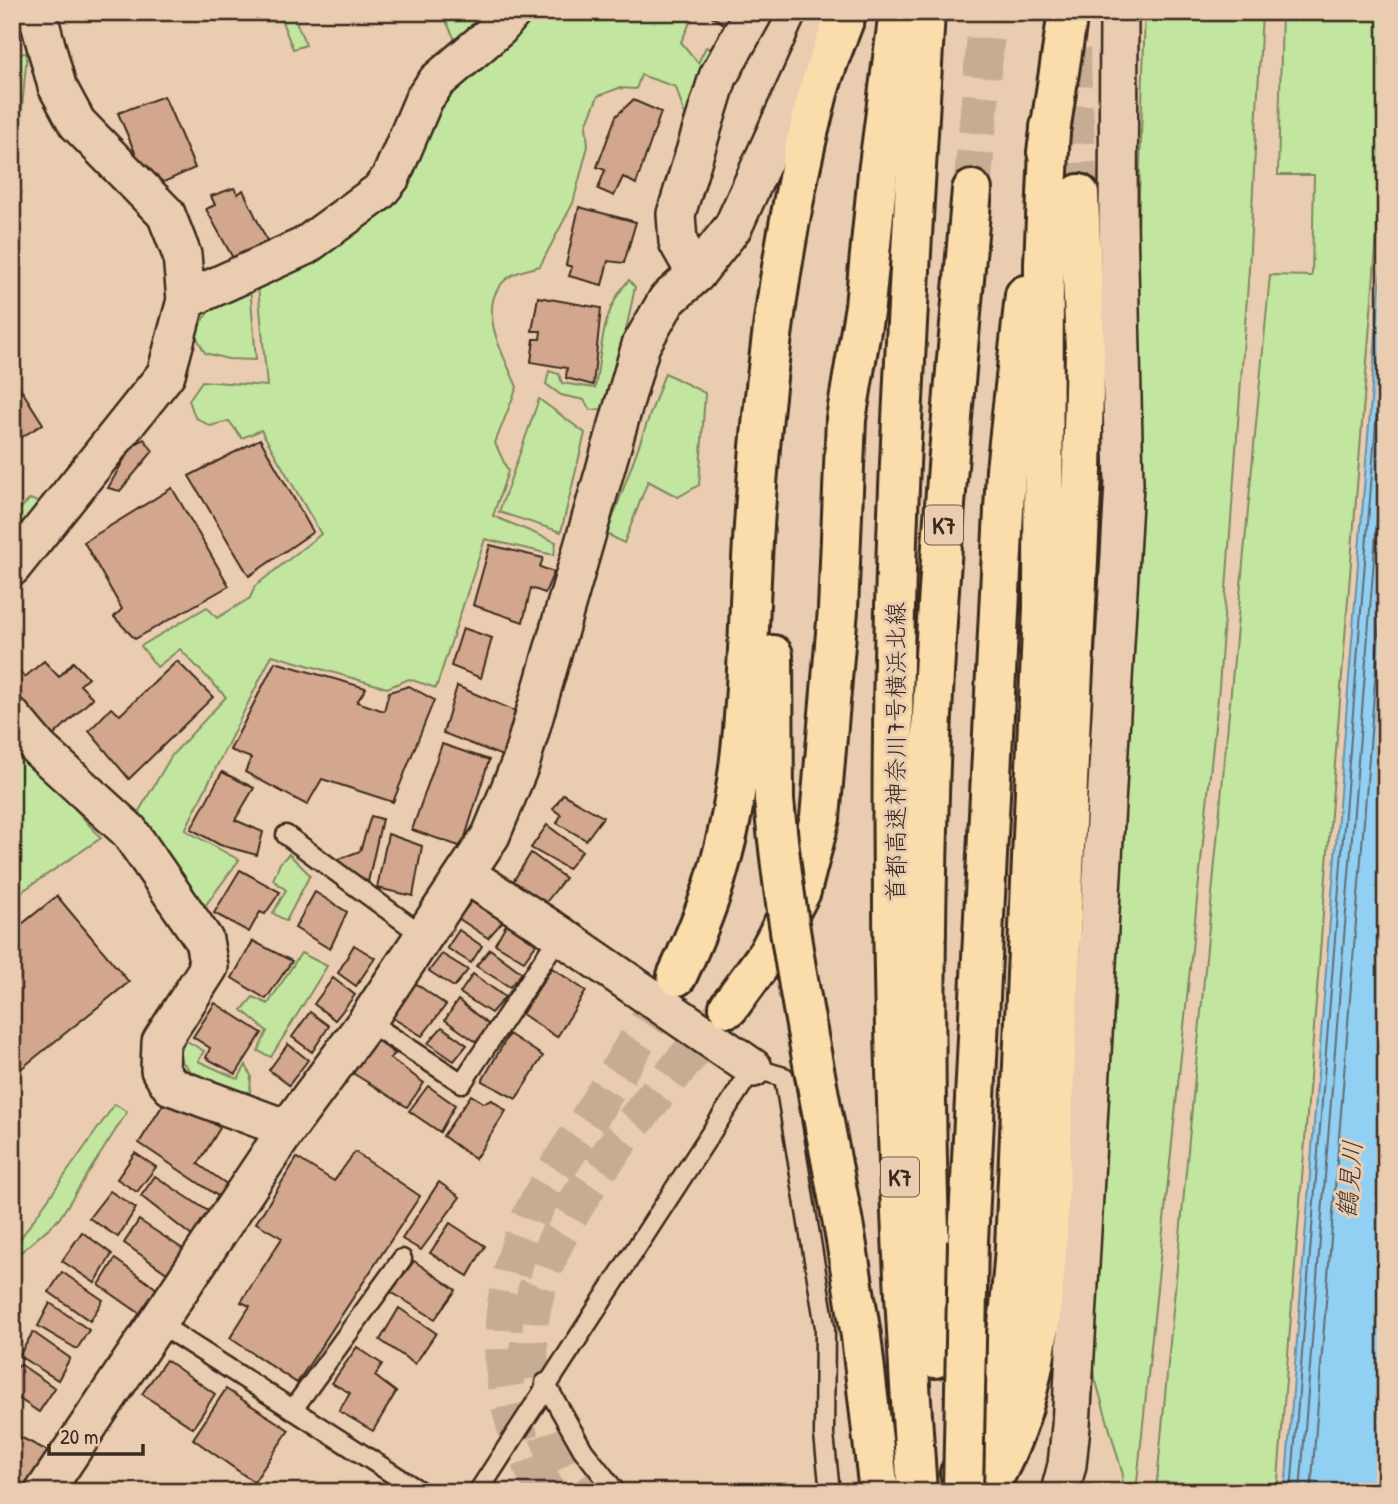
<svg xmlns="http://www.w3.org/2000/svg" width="1398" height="1504" font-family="'Patrick Hand','Klee One',sans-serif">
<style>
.green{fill:#c2e6a0;stroke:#7e885f;stroke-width:2}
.water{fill:#92d0f3;stroke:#6f8e9e;stroke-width:2}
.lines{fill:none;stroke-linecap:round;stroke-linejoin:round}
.shore{stroke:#5e6c73;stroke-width:2}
.building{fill:#d3a78d;stroke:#3b2a1e;stroke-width:2}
.highway-tunnel{stroke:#c7ac94;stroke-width:38;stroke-dasharray:38 19;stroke-linecap:butt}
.lane-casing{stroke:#3b2a1e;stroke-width:23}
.street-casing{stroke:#3b2a1e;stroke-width:42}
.highway-casing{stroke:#3b2a1e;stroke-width:44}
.lane{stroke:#eacdb1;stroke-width:18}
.street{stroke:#eacdb1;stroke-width:37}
.highway{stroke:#faddab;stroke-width:38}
.highway-bridge-casing{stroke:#3b2a1e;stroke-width:44;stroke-linecap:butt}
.highway-bridge{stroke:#faddab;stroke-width:38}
.labels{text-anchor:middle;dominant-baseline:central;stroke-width:6;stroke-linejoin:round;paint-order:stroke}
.shield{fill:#eacdb1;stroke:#705b4a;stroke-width:2}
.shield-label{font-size:23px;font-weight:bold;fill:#3b2a1e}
.street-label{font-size:24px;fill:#3b2a1e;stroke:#eacdb1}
.water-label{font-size:26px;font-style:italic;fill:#443b33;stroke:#eacdb1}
</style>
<rect width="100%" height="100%" fill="#eacdb1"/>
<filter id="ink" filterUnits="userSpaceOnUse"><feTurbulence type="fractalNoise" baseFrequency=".0143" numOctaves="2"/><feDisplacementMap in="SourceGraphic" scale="14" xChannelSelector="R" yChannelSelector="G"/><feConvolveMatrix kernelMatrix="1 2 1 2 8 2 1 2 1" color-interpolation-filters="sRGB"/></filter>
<g filter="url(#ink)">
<g class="green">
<path d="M278,12H292L306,45L293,49Z"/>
<path d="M450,12H500L458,46L444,17Z"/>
<path d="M522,12H695L681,42L698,63L706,47L719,53L695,117L684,113L676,87L641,75L636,89L619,88L598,96L586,125L588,146L573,203L540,266C531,269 517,271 509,277C472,304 504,355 517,387L495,443L508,471L493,516L556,542L554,555L485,539L436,688L409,679L387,688L272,655L185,830L239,860L202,910L139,811L172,755L226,697L180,649L157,667L141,646L207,607L217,618L250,598L255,586L321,534L261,430L242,438L229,421L210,426L195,417L189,400L202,381L267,386L258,286L334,240L437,102Z"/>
<path d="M1145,12H1262L1249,269L1219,687L1136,1492H1119L1123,1475L1095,1378L1088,1306L1129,508Z"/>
<path d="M1282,12H1386V170L1378,223L1277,1492H1156L1270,275L1312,276L1314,175H1278Z"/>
<path d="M27,53L18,153L12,154V54Z"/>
<path d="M629,280L635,287L625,335L602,409L590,410L584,400L561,395L546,384L549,371L559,374L562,383L595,388C602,349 601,310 629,280Z"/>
<path d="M250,286L256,360L228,359L205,353L194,332L215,303Z"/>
<path d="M665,373L705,393L699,485L678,497L648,481L624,543L607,534Z"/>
<path d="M539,399L585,433L561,532L499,512Z"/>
<path d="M30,499L40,503L12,541V517Z"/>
<path d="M12,738L101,838L18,894L12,884Z"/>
<path d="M289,854L310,875L286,921L273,913L286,890L273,880L280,863Z"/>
<path d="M301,953L327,966L271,1057L258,1051L267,1031L242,1010L253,997L268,1004Z"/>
<path d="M185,1040L204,1051L198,1061L238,1079L246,1065L251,1076L250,1092C211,1087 205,1089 179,1058Z"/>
<path d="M115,1104L127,1112L59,1219L21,1252L13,1249Z"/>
</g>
<path class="water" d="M1386,208V1466L1381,1492H1285Z"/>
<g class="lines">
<g class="shore">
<path d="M1291,1492L1386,297"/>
<path d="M1300,1492L1386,408"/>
<path d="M1311,1492L1386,542"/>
</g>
</g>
<g class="building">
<path d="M705,12H735L729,27Z"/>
<path d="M164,96L195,168L157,185L149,167L142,169L118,113Z"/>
<path d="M633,100L661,112L636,184L623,177L614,196L598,189L605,170L597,167L616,116Z"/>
<path d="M234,188L238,194L243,190L269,245L234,260L206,209L215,205L211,196Z"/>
<path d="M579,207L636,222L624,263L608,261L602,285L569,276L572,267L566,265Z"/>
<path d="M538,297L601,308L593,385L566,378L567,368L531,362L534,339H540L541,331H532Z"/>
<path d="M12,375L43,424L12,443Z"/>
<path d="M144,439L153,451L120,491L108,488L131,447Z"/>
<path d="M260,439L313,532L249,576L189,476Z"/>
<path d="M172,488L229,586L135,639L114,617L122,609L84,542Z"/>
<path d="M490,545L543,558L540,567L554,572L545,593L531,588L523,622L473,605Z"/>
<path d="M463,628L492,638L481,678L451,666Z"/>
<path d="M44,661L59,677L73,662L88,678L80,685L93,698L53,736L12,690V678L20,672L25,677Z"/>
<path d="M177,661L213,697L129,779L89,731L111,708L120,715Z"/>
<path d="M275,662L366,688L357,702L384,711L389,692L409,686L434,700L393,802L322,779L307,805L245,772L251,758L230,750Z"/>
<path d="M457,686L515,711L505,757L443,733Z"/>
<path d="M442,744L489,760L462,847L412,830Z"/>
<path d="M222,772L254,788L235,820L263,832L257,855L220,845L191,829Z"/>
<path d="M563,794L603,817L586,840L557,823L561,815L553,809Z"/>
<path d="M371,816L382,819L368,882L336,860L360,851Z"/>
<path d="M547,825L582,851L568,869L531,848Z"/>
<path d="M388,834L422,846L413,896L377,888Z"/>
<path d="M531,853L565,878L544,905L512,883Z"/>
<path d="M240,870L280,892L265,914L260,912L249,932L214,913Z"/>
<path d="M315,892L347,912L330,949L295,928Z"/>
<path d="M57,896L129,982L12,1076V932Z"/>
<path d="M472,901L503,921L488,938L458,918Z"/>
<path d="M507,923L536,944L524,961L495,944Z"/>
<path d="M459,930L482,946L471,963L447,948Z"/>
<path d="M253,941L292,961L266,999L232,978Z"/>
<path d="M354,945L375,958L356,986L338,973Z"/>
<path d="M490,949L522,973L510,987L476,966Z"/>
<path d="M442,954L468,970L454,987L429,971Z"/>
<path d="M552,968L586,991L557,1037L522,1014Z"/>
<path d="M473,974L505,997L491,1013L460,993Z"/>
<path d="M333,978L355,995L335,1020L314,1004Z"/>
<path d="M415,983L446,1005L422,1036L391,1017Z"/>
<path d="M458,1000L489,1025L476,1042L445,1020Z"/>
<path d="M215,1003L262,1033L236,1074L206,1058L210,1048L193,1037Z"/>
<path d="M310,1012L329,1026L312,1052L292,1037Z"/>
<path d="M442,1027L467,1045L454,1061L428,1043Z"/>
<path d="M509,1034L543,1056L516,1099L482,1081Z"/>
<path d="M373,1037L395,1054L390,1058L424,1083L407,1107L351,1072Z"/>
<path d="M288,1044L308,1060L289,1085L269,1070Z"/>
<path d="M428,1086L455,1105L440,1132L409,1111Z"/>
<path d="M169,1095L220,1128L198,1164L231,1187L224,1200L139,1143Z"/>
<path d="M471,1095L484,1103L492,1100L506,1111L475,1159L443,1136Z"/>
<path d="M355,1152L420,1196L297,1383L230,1338L250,1306L241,1302L282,1238L256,1223L297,1158L334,1181Z"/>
<path d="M135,1153L156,1167L137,1192L117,1179Z"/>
<path d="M155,1176L214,1215L197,1240L141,1196Z"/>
<path d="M439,1182L460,1197L421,1250L402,1239Z"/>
<path d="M110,1191L136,1208L118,1237L89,1218Z"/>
<path d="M139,1220L186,1251L171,1276L124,1243Z"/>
<path d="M450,1223L485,1246L468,1276L430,1253Z"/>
<path d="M82,1232L112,1254L95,1283L62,1261Z"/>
<path d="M115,1259L157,1289L142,1315L99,1285Z"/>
<path d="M414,1261L456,1290L435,1319L391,1292Z"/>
<path d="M62,1272L103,1300L90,1321L49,1292Z"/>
<path d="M50,1303L89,1330L77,1349L38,1326Z"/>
<path d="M399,1308L436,1333L415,1364L380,1340Z"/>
<path d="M33,1332L70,1358L58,1380L19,1356Z"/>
<path d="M357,1347L382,1364L375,1376L396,1392L373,1431L339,1411L350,1393L332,1383Z"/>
<path d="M166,1360L215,1394L193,1428L142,1394Z"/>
<path d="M20,1364L55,1388L39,1412L12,1394V1375Z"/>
<path d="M226,1389L289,1430L254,1482L193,1439Z"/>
<path d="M12,1433L48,1451L22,1492H12Z"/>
</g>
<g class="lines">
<g class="highway-tunnel">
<path d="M1071,49L1079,194"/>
<path d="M972,190L988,12"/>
<path d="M531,1379C529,1354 527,1329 533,1304C556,1200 660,1093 726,1010"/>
<path d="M547,1433L560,1463L580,1492"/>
<path d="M548,1492C490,1409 492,1301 533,1212C550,1177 573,1145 593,1112C621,1066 649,1021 677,976"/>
</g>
<g class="lane-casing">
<g id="lane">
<path d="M286,835L425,937"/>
<path d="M367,1021L462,1083L560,935"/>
<path d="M158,1323L421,1492"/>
<path d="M545,1383L583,1450L616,1492"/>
<path d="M293,1409L402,1259"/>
<path d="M478,1492L753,1068L784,1077L825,1327L824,1435L830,1492"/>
</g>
</g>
<g class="street-casing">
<g id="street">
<path d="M696,274L678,242L676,214L718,77L754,12"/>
<path d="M186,300L305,246L379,192L391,177L424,99L437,81L499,28L512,12"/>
<path d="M12,567L166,374L186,300L182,255L166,214L77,123L57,86L37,12"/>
<path d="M12,717L39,749L129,831L204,940L209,967L161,1042L160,1070L171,1086L287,1129"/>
<path d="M467,875L560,935L753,1068"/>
<path d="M44,1492L287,1129L367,1021L491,835L521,762L641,345L667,300L696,274L733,227L827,20"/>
<path d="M1060,1492L1067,1465L1071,1426L1124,484L1118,221L1119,12"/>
</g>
</g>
<g class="highway-casing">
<g id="highway">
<path d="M1047,152L1068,12"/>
<path d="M773,655L774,800"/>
<path d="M677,976C694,940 709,905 719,867C751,757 746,639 754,526C763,387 782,231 817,97C824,68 837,40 847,12"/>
<path d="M729,1007L767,955L801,891L820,818L838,610L846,419L865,306L878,173L899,12"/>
<path d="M846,1240L861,1336L879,1492"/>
<path d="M968,1241L1006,470L1025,295"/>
<path d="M935,1358C924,1171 923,982 929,794C935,592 954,391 972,190"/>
<path d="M960,1473C1004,1407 1009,1324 1015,1248L1043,608L1044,264L1050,127"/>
<path d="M917,1492C896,1198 888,902 895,607C900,409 914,210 925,12"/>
<path d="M985,1492C1032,1419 1040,1334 1047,1250L1082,470L1085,351L1079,194"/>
</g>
</g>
<use href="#lane" class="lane"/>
<use href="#street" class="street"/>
<use href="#highway" class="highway"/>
<g class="highway-bridge-casing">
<g id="highway-bridge">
<path d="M774,800C787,948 820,1094 846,1240"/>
<path d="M963,1492L968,1241"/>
</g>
</g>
<use href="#highway-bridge" class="highway-bridge"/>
</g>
</g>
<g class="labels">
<g class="shield">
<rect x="925" y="505.5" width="38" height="39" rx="5"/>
<rect x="881" y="1157.5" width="38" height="39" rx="5"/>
</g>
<g class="shield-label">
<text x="944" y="525">K7</text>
<text x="900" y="1177">K7</text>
</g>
<g class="street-label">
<text transform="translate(895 752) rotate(-90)">首都高速神奈川7号横浜北線</text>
</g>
<g class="water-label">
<text transform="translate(1349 1179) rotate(-85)">鶴見川</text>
</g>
</g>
<rect width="1398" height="1504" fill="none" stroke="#eacdb1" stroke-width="42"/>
<rect x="21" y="21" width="1356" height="1462" fill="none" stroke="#3b2a1e" stroke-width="2.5" filter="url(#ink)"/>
<path d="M49 1444v10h94v-10" fill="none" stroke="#3b2a1e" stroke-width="3.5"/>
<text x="60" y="1444" font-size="21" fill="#3b2a1e" stroke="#eacdb1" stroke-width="5" paint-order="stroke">20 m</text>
</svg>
